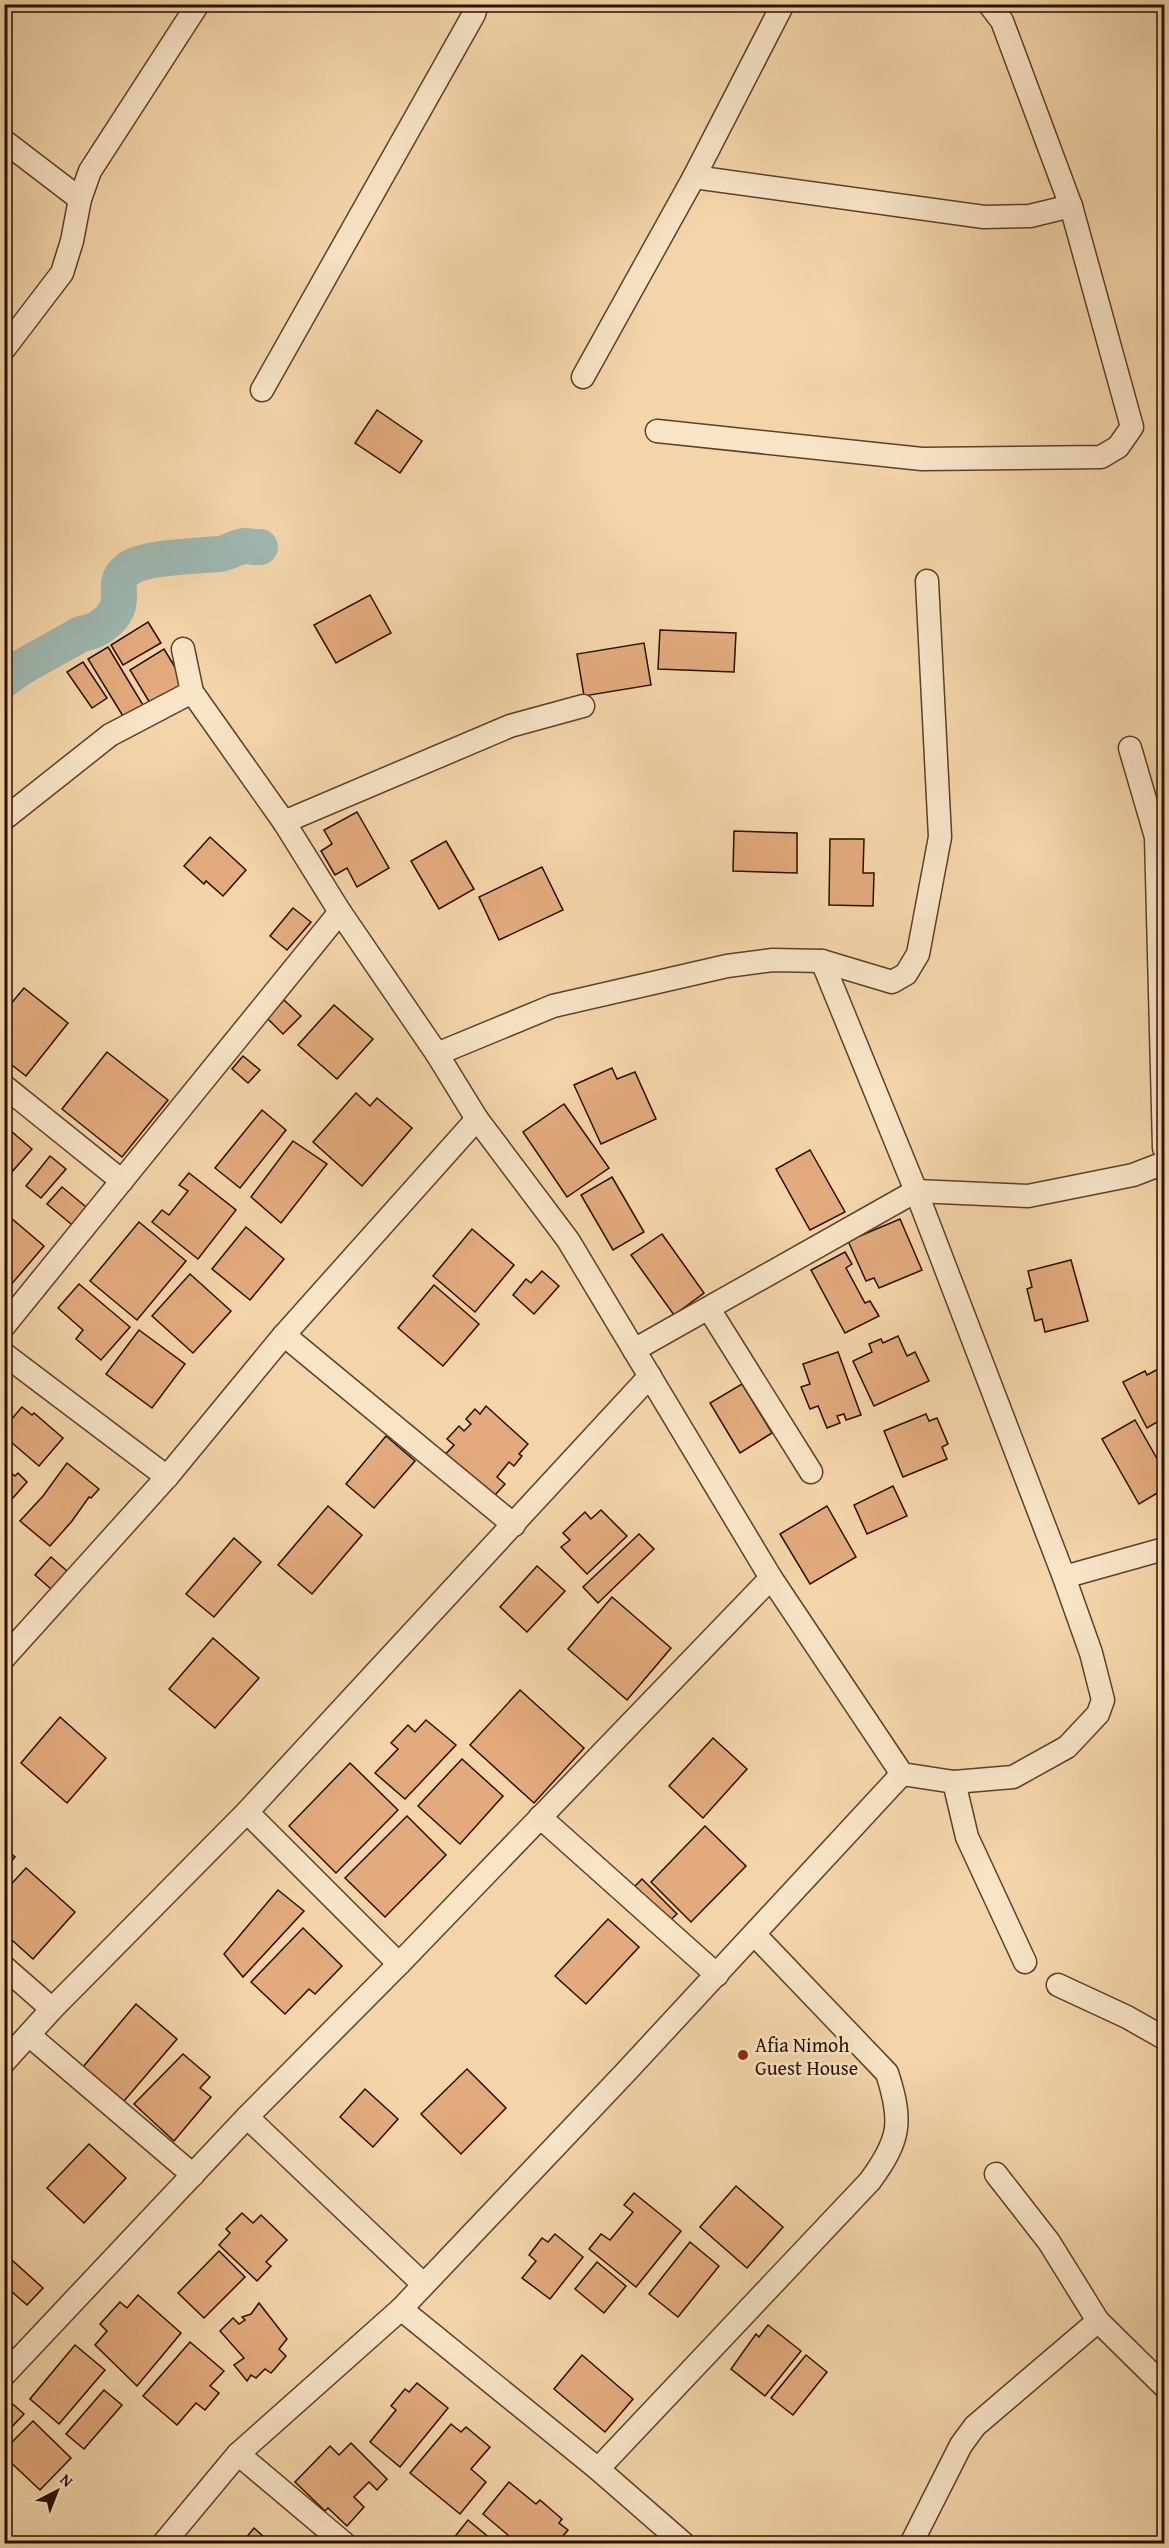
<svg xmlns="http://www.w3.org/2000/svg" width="1169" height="2548" font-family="'Gentium Book Plus',serif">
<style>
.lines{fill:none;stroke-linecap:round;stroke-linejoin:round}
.river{stroke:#9eb7b0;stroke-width:36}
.building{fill:#e3ab7d;stroke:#290e00;stroke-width:1.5}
.minor-casing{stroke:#5c402a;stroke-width:25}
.minor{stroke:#f8e4c7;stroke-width:22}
.poi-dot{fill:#8f2418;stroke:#f8e4c7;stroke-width:2}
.labels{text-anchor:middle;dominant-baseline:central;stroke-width:5;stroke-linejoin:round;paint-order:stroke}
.poi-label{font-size:20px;fill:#290e00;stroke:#f8e4c7;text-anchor:start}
</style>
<rect width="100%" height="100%" fill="#f4d5a9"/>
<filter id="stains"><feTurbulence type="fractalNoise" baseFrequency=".00333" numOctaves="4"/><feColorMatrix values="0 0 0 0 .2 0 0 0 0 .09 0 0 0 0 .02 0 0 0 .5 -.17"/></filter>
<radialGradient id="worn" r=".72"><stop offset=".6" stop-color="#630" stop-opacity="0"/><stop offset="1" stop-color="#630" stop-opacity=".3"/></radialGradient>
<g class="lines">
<path class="river" d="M4,680L22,667L81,634C98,632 119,617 119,598C119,586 116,579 128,569C143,557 198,556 219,554C228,553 237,546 246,546C251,546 255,548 260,547"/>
</g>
<g class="building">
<path d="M377,410L422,441L400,473L355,443Z"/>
<path d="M370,595L391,633L336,663L314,625Z"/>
<path d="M148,622L161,643L123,665L111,645Z"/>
<path d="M660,630L736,633L734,672L658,669Z"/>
<path d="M644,643L651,685L584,696L577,654Z"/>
<path d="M108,647L146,710L126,721L88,659Z"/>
<path d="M164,649L187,687L153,708L130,670Z"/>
<path d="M83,662L107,698L92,708L67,672Z"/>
<path d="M357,812L389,868L357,887L347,868L335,875L321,851L332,844L324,830Z"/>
<path d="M734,831L797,833V873L733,871Z"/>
<path d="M210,837L246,870L223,896L206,881L204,884L184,866Z"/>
<path d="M830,839H864L863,873H874L873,906L829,905Z"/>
<path d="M446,841L474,889L439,909L411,861Z"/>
<path d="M542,867L563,910L499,940L479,897Z"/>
<path d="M293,908L311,922L287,950L270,936Z"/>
<path d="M24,988L68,1023L26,1076L4,1059V1012Z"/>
<path d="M284,1000L301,1016L283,1034L267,1018Z"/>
<path d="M334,1005L373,1039L337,1079L298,1045Z"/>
<path d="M107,1052L168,1100L122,1157L62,1109Z"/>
<path d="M243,1056L260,1070L248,1083L232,1069Z"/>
<path d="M612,1068L617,1079L635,1072L656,1119L601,1144L574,1085Z"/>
<path d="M356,1093L370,1106L377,1098L412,1128L362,1186L313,1142Z"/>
<path d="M564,1104L609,1168L567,1197L523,1132Z"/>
<path d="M262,1110L286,1130L240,1188L215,1168Z"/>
<path d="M4,1125L32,1149L4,1181Z"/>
<path d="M293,1141L327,1164L281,1223L251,1197Z"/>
<path d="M810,1150L845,1212L810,1230L776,1169Z"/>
<path d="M50,1156L66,1169L41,1198L26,1186Z"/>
<path d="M189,1173L236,1210L198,1259L152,1222L162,1210L169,1215L188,1191L179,1185Z"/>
<path d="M612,1177L644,1232L613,1250L581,1195Z"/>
<path d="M62,1187L91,1211L77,1229L47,1204Z"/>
<path d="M4,1212L44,1246L4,1293Z"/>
<path d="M900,1219L922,1270L879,1288L874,1278L866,1281L848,1241Z"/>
<path d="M139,1222L186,1261L137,1320L90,1281Z"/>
<path d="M246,1227L284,1259L250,1300L212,1269Z"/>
<path d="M472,1229L514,1265L475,1312L433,1276Z"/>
<path d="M662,1234L704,1293L674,1315L631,1255Z"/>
<path d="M845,1252L852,1264L846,1268L865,1303L870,1301L879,1316L845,1333L811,1270Z"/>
<path d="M1071,1260L1088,1321L1045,1332L1042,1319L1035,1321L1027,1289L1032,1287L1028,1271Z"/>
<path d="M542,1271L559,1286L534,1314L513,1295L526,1279L531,1283Z"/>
<path d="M190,1274L231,1311L193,1353L152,1316Z"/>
<path d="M79,1284L130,1327L101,1360L76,1339L83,1330L58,1308Z"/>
<path d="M434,1285L479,1324L443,1366L398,1328Z"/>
<path d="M139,1330L185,1364L152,1408L106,1374Z"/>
<path d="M898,1336L907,1356L915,1352L929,1381L874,1406L853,1361L872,1352L869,1344L881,1339L883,1343Z"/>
<path d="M838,1352L861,1415L846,1420L844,1414L837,1416L840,1423L827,1428L818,1406L810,1409L801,1387L810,1384L803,1364Z"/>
<path d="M1164,1366V1418L1147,1428L1123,1382L1145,1371L1147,1375Z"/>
<path d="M742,1384L772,1433L740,1453L710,1403Z"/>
<path d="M486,1406L528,1444L519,1454L522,1456L514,1466L509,1462L497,1477L505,1484L495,1495L442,1458L454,1445L447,1439L459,1426L464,1431L471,1424L466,1419L475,1409L480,1414Z"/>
<path d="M22,1407L32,1415L34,1413L63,1438L39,1466L4,1436V1428Z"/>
<path d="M926,1414L929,1421L937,1418L948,1444L942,1447L947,1459L903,1477L884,1431Z"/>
<path d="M1135,1420L1164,1471V1489L1139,1504L1102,1439Z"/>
<path d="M386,1436L415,1461L374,1508L346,1484Z"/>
<path d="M67,1463L99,1489L91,1498L89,1497L72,1521L50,1546L20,1521L43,1496Z"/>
<path d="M4,1467L15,1476L18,1473L27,1482L4,1508Z"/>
<path d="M893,1486L907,1516L867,1534L854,1505Z"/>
<path d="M328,1506L362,1535L312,1594L278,1565Z"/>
<path d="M827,1506L856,1557L810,1584L780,1534Z"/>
<path d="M601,1510L627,1536L587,1574L561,1547L570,1540L563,1533L585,1512L591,1519Z"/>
<path d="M639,1534L654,1549L598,1603L583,1587Z"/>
<path d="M234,1538L261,1562L214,1617L186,1594Z"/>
<path d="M51,1557L74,1577L58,1595L35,1575Z"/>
<path d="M537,1566L565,1591L527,1632L500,1607Z"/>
<path d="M612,1597L671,1648L627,1700L568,1649Z"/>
<path d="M213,1638L259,1678L215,1728L169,1689Z"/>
<path d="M520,1690L584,1748L534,1803L470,1745Z"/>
<path d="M60,1717L106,1758L67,1803L21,1763Z"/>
<path d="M426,1720L456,1745L405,1799L375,1773L398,1749L391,1743L408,1725L415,1732Z"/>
<path d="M713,1738L747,1769L703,1818L669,1786Z"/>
<path d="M462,1759L503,1796L460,1844L418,1806Z"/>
<path d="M350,1763L398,1810L336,1873L289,1826Z"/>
<path d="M407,1816L446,1855L385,1917L345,1878Z"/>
<path d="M705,1826L746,1866L691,1922L651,1882Z"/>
<path d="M4,1849L15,1857L4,1870Z"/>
<path d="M26,1868L75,1912L33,1959L4,1933V1892Z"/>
<path d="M642,1879L677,1914L664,1926L629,1892Z"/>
<path d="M278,1890L304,1911L243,1977L224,1954Z"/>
<path d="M608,1919L639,1947L586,2004L555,1976Z"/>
<path d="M303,1928L342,1966L315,1994L309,1989L285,2014L251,1982Z"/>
<path d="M136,2004L177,2039L124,2101L83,2067Z"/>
<path d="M183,2054L210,2077L200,2088L211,2097L174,2141L134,2104Z"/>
<path d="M467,2069L506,2108L461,2154L421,2114Z"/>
<path d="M365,2089L398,2119L373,2147L340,2117Z"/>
<path d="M89,2144L126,2178L84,2223L47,2188Z"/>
<path d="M736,2186L783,2227L747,2268L700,2227Z"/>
<path d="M634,2193L681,2231L636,2287L589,2249L601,2234L610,2240L633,2212L624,2205Z"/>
<path d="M242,2213L253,2223L261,2215L287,2240L266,2262L271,2266L257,2281L219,2245L230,2233L226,2229Z"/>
<path d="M555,2234L583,2257L550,2299L522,2278L536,2261L529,2255L542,2238L548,2242Z"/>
<path d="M690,2242L719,2266L678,2317L649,2294Z"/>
<path d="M219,2251L245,2277L204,2318L178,2293Z"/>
<path d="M4,2253L43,2288L27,2305L4,2285Z"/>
<path d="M597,2262L626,2286L604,2313L575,2289Z"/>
<path d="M138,2295L181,2333L137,2386L95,2345L107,2331L100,2324L120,2302L127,2308Z"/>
<path d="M259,2303L287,2339L279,2349L286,2356L271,2373L265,2369L256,2378L251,2375L247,2381L234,2365L244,2358L220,2331L233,2318L239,2324L245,2320L242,2317L251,2314Z"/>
<path d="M768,2325L801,2351L765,2396L731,2369L756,2334L759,2337Z"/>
<path d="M190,2342L224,2371L210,2386L219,2393L205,2410L196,2403L177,2425L143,2396Z"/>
<path d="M75,2345L105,2370L59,2424L30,2399Z"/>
<path d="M582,2355L633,2399L605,2432L554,2389Z"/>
<path d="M806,2355L827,2372L793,2415L771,2398Z"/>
<path d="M417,2383L448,2408L400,2467L370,2442L396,2410L391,2406L405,2389L409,2392Z"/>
<path d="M104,2390L122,2405L84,2449L66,2434Z"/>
<path d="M7,2399L24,2414L4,2435V2402Z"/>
<path d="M33,2421L71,2458L40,2490L4,2456V2450Z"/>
<path d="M451,2424L461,2432L466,2427L490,2447L471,2469L486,2482L460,2514L410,2473Z"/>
<path d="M351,2443L387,2479L377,2490L369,2482L354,2497L364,2507L347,2526L328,2508L325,2511L295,2482L330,2446L339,2455Z"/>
<path d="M509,2482L536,2504L540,2500L562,2519L559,2523L568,2530L556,2544H501L508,2535L483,2514Z"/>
<path d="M468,2520L497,2544H449Z"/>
<path d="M254,2528L272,2544H241Z"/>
</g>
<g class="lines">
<g class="minor-casing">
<g id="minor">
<path d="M4,141L80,199"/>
<path d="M694,177L984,217L1030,216L1071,206"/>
<path d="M4,349L62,273L72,241L80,199L90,171L198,4"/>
<path d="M583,377L694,177L783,4"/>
<path d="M262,390L474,14L477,4"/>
<path d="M657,431L922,459L1101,457L1118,447L1132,427L1071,206L1002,21L989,4"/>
<path d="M183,649L192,692L284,822L340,912L437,1054L477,1119L568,1240L771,1578L902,1774L954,1782L1013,1777L1067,1747L1098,1714L1103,1700L1091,1653L1064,1577L916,1191L822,961"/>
<path d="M1130,748L1156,837L1164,1148"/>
<path d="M4,819L110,735L192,692"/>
<path d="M284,822L510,726L583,706"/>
<path d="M437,1054L553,1006L727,966L773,960L822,961L892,982L906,974L918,954L940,837L927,581"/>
<path d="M4,1086L122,1181"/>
<path d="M709,1309L811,1472"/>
<path d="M4,1326L340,912"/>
<path d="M284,1335L514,1525"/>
<path d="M634,1350L916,1191L1028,1196L1133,1175L1164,1163"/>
<path d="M4,1354L167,1477"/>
<path d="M1064,1577L1164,1549"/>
<path d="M4,1658L167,1477L284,1335L477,1119"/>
<path d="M954,1782L967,1837L1025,1962"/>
<path d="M247,1812L399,1964"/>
<path d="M540,1817L717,1975"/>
<path d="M4,1967L52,2009"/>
<path d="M1058,1985L1127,2017L1164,2038"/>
<path d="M30,2036L193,2175"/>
<path d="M4,2062L52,2009L247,1812L650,1376"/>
<path d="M247,2117L423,2284"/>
<path d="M996,2174L1049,2242L1098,2321L1164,2386"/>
<path d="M401,2309L598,2469L684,2544"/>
<path d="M4,2375L247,2117L399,1964L771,1578"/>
<path d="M238,2454L345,2544"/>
<path d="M598,2469L870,2181C900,2140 903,2122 887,2073L754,1934"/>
<path d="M163,2544L238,2454L401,2309L624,2074L902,1774"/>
<path d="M911,2544L961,2445L975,2426L1098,2321"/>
</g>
</g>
<use href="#minor" class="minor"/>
</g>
<circle class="poi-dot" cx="743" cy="2055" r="6"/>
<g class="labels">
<g class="poi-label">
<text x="755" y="2044">Afia Nimoh<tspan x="755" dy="23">Guest House</tspan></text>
</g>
</g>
<rect width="1169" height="2548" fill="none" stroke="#f4d5a9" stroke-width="24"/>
<rect x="6" y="6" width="1157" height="2536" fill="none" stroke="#290e00" stroke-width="3"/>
<rect x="12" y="12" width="1145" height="2524" fill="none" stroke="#290e00" stroke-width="1.5"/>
<g transform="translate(57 2491) rotate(42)" stroke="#f8e4c7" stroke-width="4.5" paint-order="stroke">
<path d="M0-4.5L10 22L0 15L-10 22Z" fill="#290e00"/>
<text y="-9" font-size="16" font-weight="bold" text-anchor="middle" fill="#290e00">N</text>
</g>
<rect width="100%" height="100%" filter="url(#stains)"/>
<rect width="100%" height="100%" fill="url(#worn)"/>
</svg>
